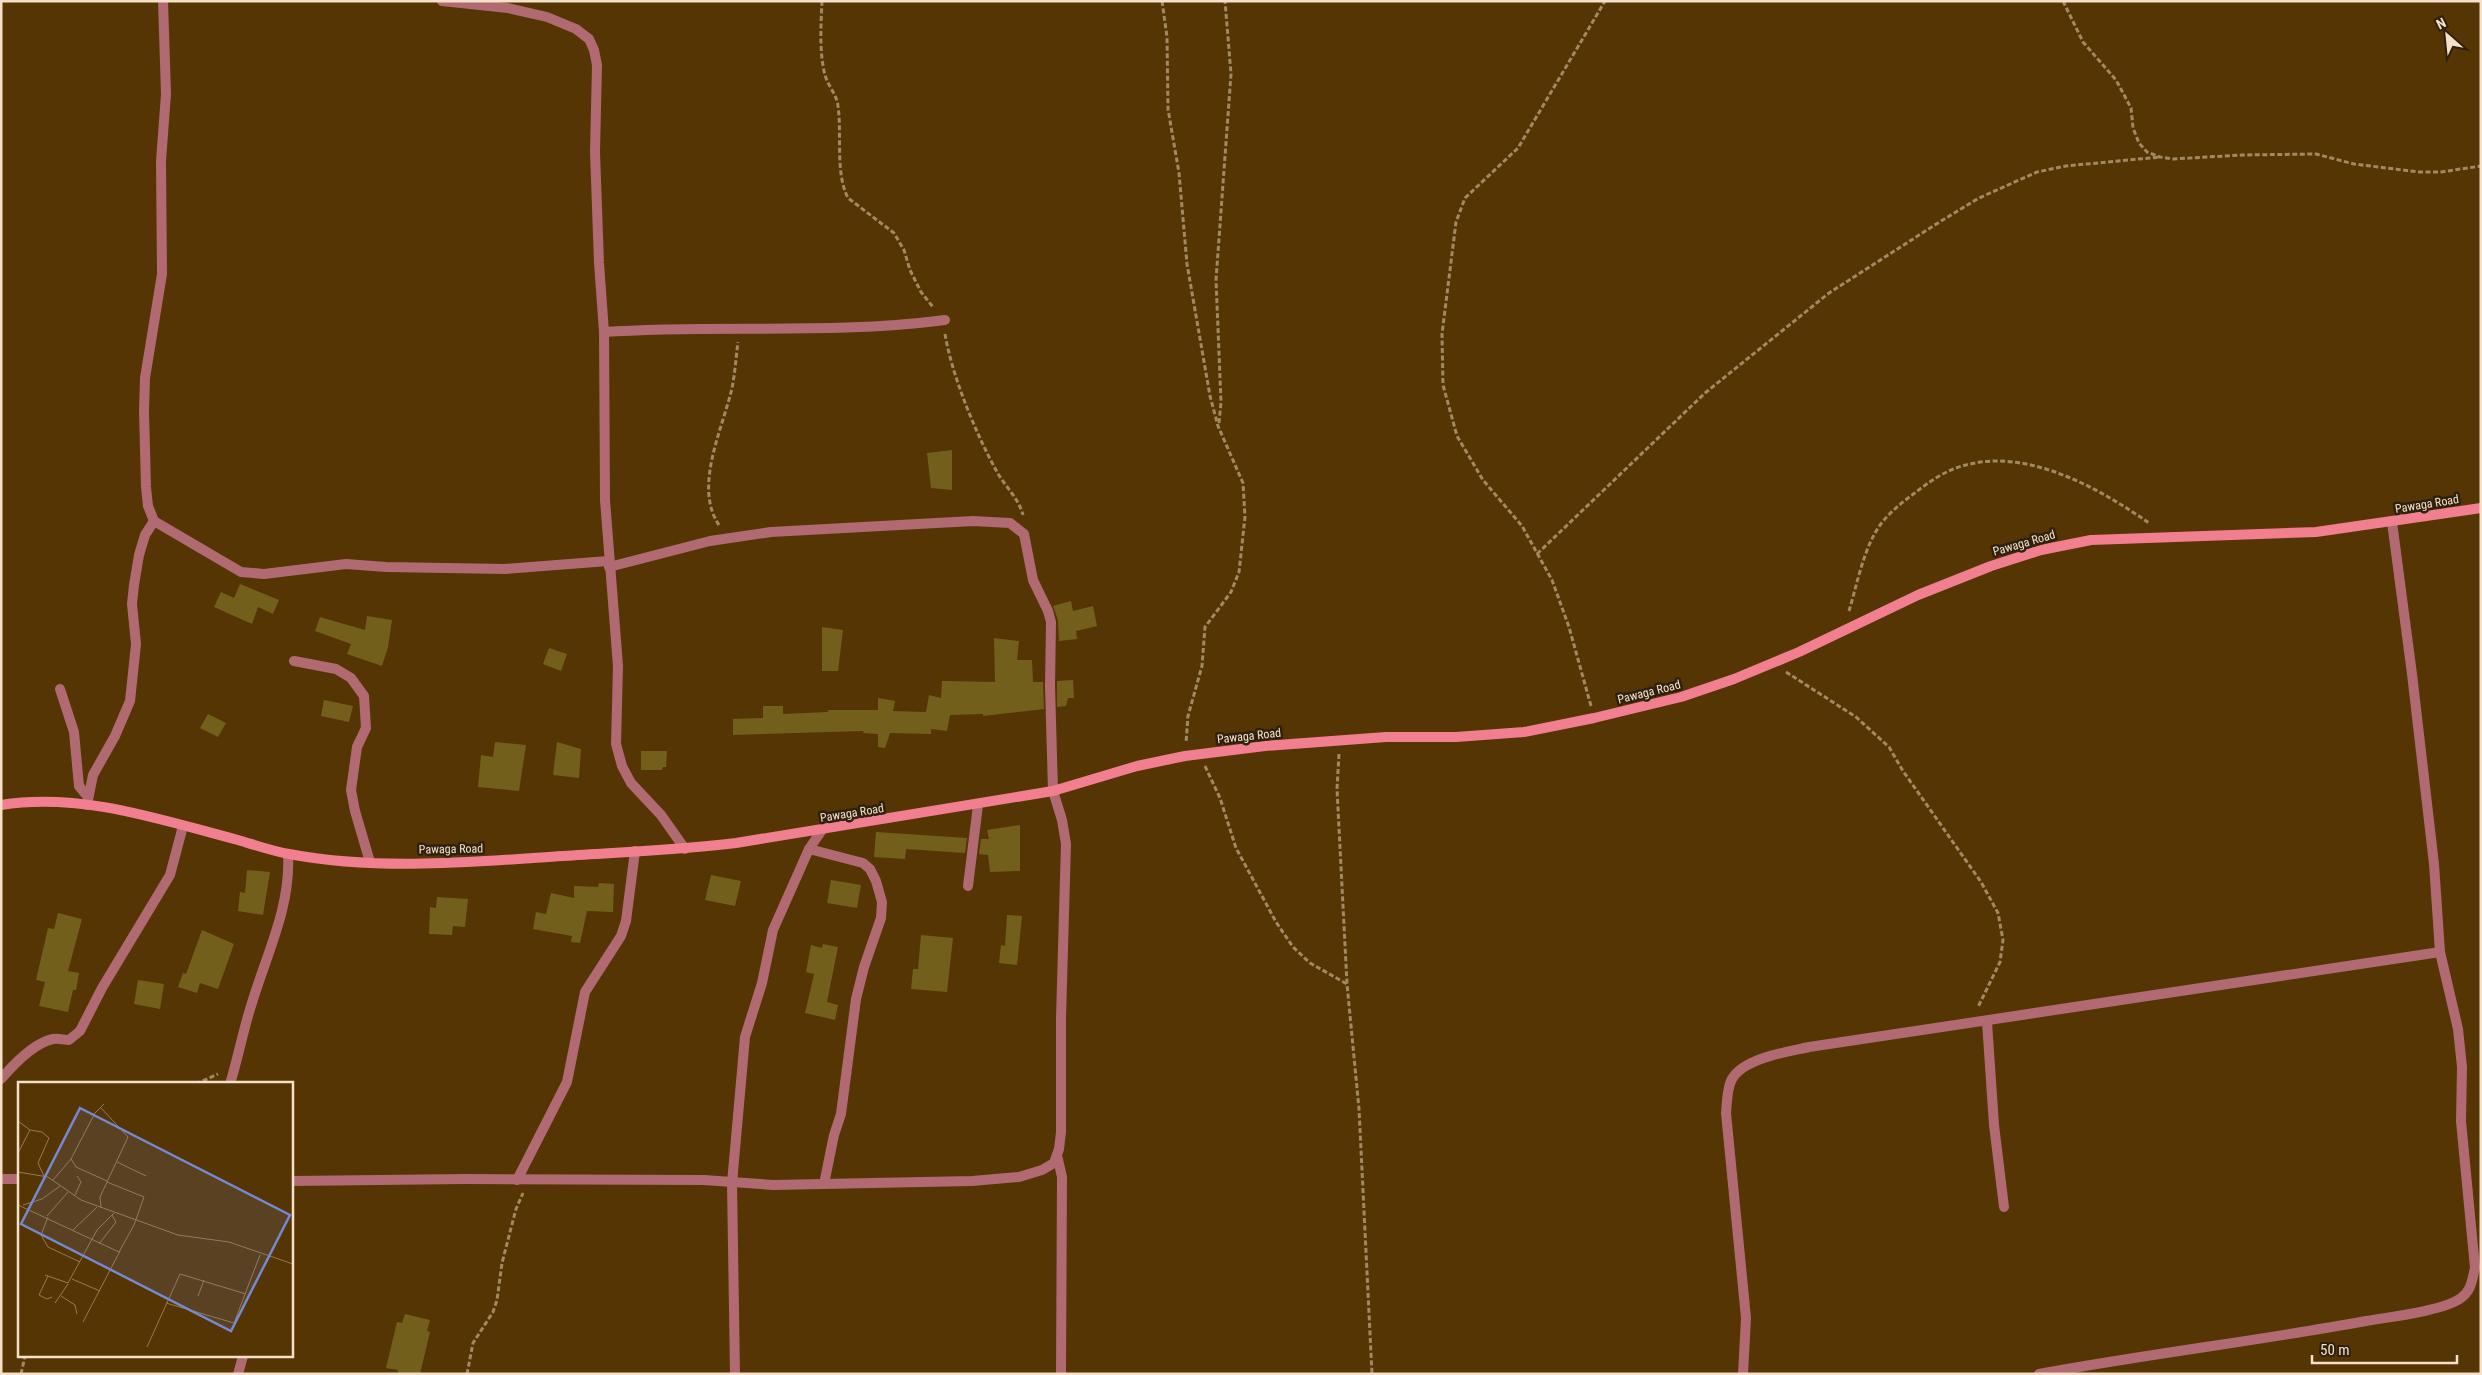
<svg xmlns="http://www.w3.org/2000/svg" width="2482" height="1375" font-family="'Roboto Condensed',sans-serif">
<style>
.building{fill:#735f1c}
.lines{fill:none;stroke-linecap:round;stroke-linejoin:round}
.path{stroke:#a28863;stroke-width:3;stroke-dasharray:5 2.5;stroke-linecap:butt}
.street{stroke:#b16972;stroke-width:10}
.secondary{stroke:#f17f90;stroke-width:10}
.labels{text-anchor:middle;dominant-baseline:central;stroke-width:5;stroke-linejoin:round;paint-order:stroke}
.street-label{font-size:12px;fill:#f5e1ca;stroke:#2f210e}
.inset-road{fill:none;stroke:#957a53;stroke-width:1}
.view{fill:#7389d2;fill-opacity:0.15;stroke:#7389d2;stroke-width:2.5}
.inset-edge{fill:none;stroke:#f5e1ca;stroke-width:2.5}
</style>
<rect width="100%" height="100%" fill="#553503"/>
<g class="building">
<path d="M952,450V490L931,488L927,453Z"/>
<path d="M240,584L279,600L273,614L258,607L252,624L214,607L221,592L234,598Z"/>
<path d="M1071,601L1073,611L1093,606L1097,626L1076,631L1077,639L1059,641L1058,620L1053,606Z"/>
<path d="M367,616L392,620L388,647L382,666L347,654L351,644L315,631L320,617L365,630Z"/>
<path d="M822,627L843,630L838,671H822Z"/>
<path d="M994,638L1019,641L1017,660H1032L1033,682H1043L1044,709L983,716V714L950,715L947,731L931,729V734L890,733L885,748L878,747V734L863,733L864,731L733,735V719L763,718V706H783V714L828,712V710H878V698L895,701L893,711L926,712L929,695L941,698L942,681L995,682Z"/>
<path d="M549,648L567,654L561,671L543,664Z"/>
<path d="M1073,680L1074,698H1068L1066,706L1057,707V681Z"/>
<path d="M324,700L353,706L349,722L321,716Z"/>
<path d="M208,714L226,723L218,737L200,728Z"/>
<path d="M495,742L526,745L519,791L478,787L481,755L493,757Z"/>
<path d="M557,742L581,749L579,778L553,775Z"/>
<path d="M641,751H667L666,767H663L662,770H641Z"/>
<path d="M1020,825V871L990,872L988,855L979,854L981,839H989L987,830Z"/>
<path d="M876,832L967,838L965,853L906,849L905,859L874,857Z"/>
<path d="M247,870L270,872L263,915L238,911L240,892L245,893Z"/>
<path d="M711,875L741,881L735,906L705,900Z"/>
<path d="M831,880L861,885L857,908L827,903Z"/>
<path d="M599,883L614,884L613,912L587,911L580,943L571,942L572,936L533,929L536,912L546,914L551,893L574,898V886L598,887Z"/>
<path d="M437,897L468,899L465,927L453,926L452,935L429,934L430,907L436,908Z"/>
<path d="M58,913L82,919L68,971L79,973L76,990H73L68,1012L39,1006L45,982L36,980L48,928L54,929Z"/>
<path d="M1007,915L1022,916L1017,965L999,963L1001,945L1005,946Z"/>
<path d="M202,930L234,944L218,989L200,983L197,993L178,987L183,973L186,974Z"/>
<path d="M921,935L953,938L947,992L911,989L913,969H918Z"/>
<path d="M823,944L838,947L827,1002L838,1005L835,1020L805,1013L814,974L806,972L811,945L822,948Z"/>
<path d="M138,980L164,984L160,1009L134,1004Z"/>
<path d="M405,1314L430,1320L427,1331L430,1332L420,1374H398V1370L386,1368L397,1322L402,1323Z"/>
</g>
<g class="lines">
<g class="path">
<path d="M822,1C821,24 819,52 825,75C828,86 837,95 838,106C842,134 835,173 848,198L894,233L904,250L910,270L921,292L933,307"/>
<path d="M1162,1L1167,37L1168,109L1179,173L1187,264L1210,396L1218,426L1243,483L1245,517L1239,572L1231,592L1205,627L1202,666L1188,716L1186,743"/>
<path d="M2063,1L2083,42L2116,80L2122,91L2131,108L2133,128L2139,143L2147,152L2160,157L2173,159L2242,155L2316,154L2354,164L2419,172H2441L2481,166"/>
<path d="M945,334C952,376 976,434 997,472C1005,486 1019,499 1023,515"/>
<path d="M1219,423L1221,402L1216,280L1231,74L1225,1"/>
<path d="M719,525C693,487 723,428 732,388C735,373 736,357 738,342"/>
<path d="M1537,554L1705,393L1829,293L1941,221L1979,198L2037,172L2066,166L2160,157"/>
<path d="M1849,611C1856,588 1862,557 1874,535C1883,517 1900,504 1916,492C1930,481 1948,469 1966,465C2029,448 2100,489 2149,523"/>
<path d="M1786,672L1856,717L1889,747L1903,771L1981,882L1998,913L2003,940L2000,962L1978,1007"/>
<path d="M1591,706L1569,627L1552,580L1522,526L1483,480L1457,436L1443,385L1442,334L1456,222L1465,198L1518,148L1605,1"/>
<path d="M1339,754L1337,789L1347,984L1359,1109L1372,1374"/>
<path d="M1205,766L1220,798L1236,848L1276,922L1293,947L1310,963L1347,984"/>
<path d="M196,1084L218,1074"/>
<path d="M21,1374L25,1356"/>
<path d="M467,1374L473,1343L493,1312L497,1300L502,1263L516,1209L523,1193"/>
</g>
<g class="street">
<path d="M163,1L166,94L161,161L162,274L145,378L144,411L146,487L148,506L154,521L241,572L264,574L346,564L386,567L505,569L608,561"/>
<path d="M442,1L508,8L547,17L576,29L589,39L594,50L597,65L595,152L599,263L604,332L605,500L618,666L616,744L622,766L631,783L661,815L685,849"/>
<path d="M604,332C717,324 831,335 945,320"/>
<path d="M294,661L336,669L351,678L364,696L366,728L357,747L351,790L355,811L370,862"/>
<path d="M60,689L74,732L79,786L88,797"/>
<path d="M87,805L93,775L115,736L130,701L136,644L132,604L134,585L139,555L145,535L154,521"/>
<path d="M809,849L863,863L870,869L876,881L882,902L881,918L864,967L856,999L841,1114L834,1135L824,1184"/>
<path d="M968,886L978,805"/>
<path d="M1987,1022L1994,1125L2004,1207"/>
<path d="M1,1079C13,1065 34,1043 53,1039C58,1038 64,1040 69,1040L80,1031L102,988L170,875L183,826"/>
<path d="M230,1084C238,1058 243,1031 251,1006C266,955 291,908 288,854"/>
<path d="M1057,1155L1062,1177L1061,1374"/>
<path d="M1,1179H19"/>
<path d="M517,1180L567,1082L585,992L621,936L626,921L635,851"/>
<path d="M291,1181L465,1179L704,1180L773,1185L972,1181L1019,1177L1042,1170L1054,1163L1059,1149L1061,1132V1018L1066,844L1062,820L1053,791L1050,686L1051,622L1048,611L1033,580L1024,534L1010,523L973,521L771,532L710,541L609,567"/>
<path d="M238,1374L243,1356"/>
<path d="M735,1374L732,1183L745,1037L762,983L773,930L809,849L822,830"/>
<path d="M1743,1374L1746,1318L1726,1113C1727,1103 1727,1087 1732,1079C1744,1058 1787,1052 1809,1047L2440,952"/>
<path d="M2039,1374C2147,1354 2257,1341 2366,1321C2389,1317 2443,1311 2461,1298C2472,1290 2472,1279 2475,1268L2461,1121L2462,1067L2458,1029L2440,952L2434,864L2412,674L2392,522"/>
</g>
<path class="secondary" d="M1,805C81,792 161,820 238,840C255,845 272,851 289,854C379,871 473,862 563,856C621,852 679,850 736,843L1053,791L1137,766L1185,756L1265,746L1386,737H1456L1524,732L1594,718L1681,697L1734,679L1799,652L1918,595L1991,566L2041,550L2091,540L2316,532L2481,508"/>
</g>
<g class="labels">
<g class="street-label">
<text transform="translate(2427 504) rotate(-9)">Pawaga Road</text>
<text transform="translate(2024 543) rotate(-16)">Pawaga Road</text>
<text transform="translate(1649 692) rotate(-14)">Pawaga Road</text>
<text transform="translate(1249 736) rotate(-6)">Pawaga Road</text>
<text transform="translate(852 813) rotate(-9)">Pawaga Road</text>
<text transform="translate(451 849) rotate(-1)">Pawaga Road</text>
</g>
</g>
<g transform="translate(18 1082)">
<rect width="275" height="275" fill="#553503"/>
<path class="inset-road" d="M86,22L77,31L53,77L58,85L89,99M83,26L110,55L82,115L83,126M0,39L12,48L0,71M12,48L24,50L31,56L20,81L26,94M99,80L128,94M0,90L30,95L63,118L160,153L211,160L275,182M35,98L53,77M57,113L63,100L59,94M0,123L101,170L116,143L126,115L89,100M5,123L24,117L42,104M29,134L50,110M30,135L23,153L30,165L62,180M55,148L79,125M81,162L98,140L94,133M27,193L50,201L79,148L96,131M30,194L21,213L29,217L34,215M54,197L82,209M43,214L57,223L59,232M180,214L186,198M37,221L50,202M148,221L216,241L242,173M65,240L102,169M129,265L162,192L228,212"/>
<path class="view" d="M62,26L272,133L213,249L3,142Z"/>
<rect width="275" height="275" class="inset-edge"/>
</g>
<rect width="2482" height="1375" fill="none" stroke="#f5e1ca" stroke-width="5"/>
<g transform="translate(2447 35) rotate(333)" stroke="#2f210e" stroke-width="4" paint-order="stroke">
<path d="M0-4L9 19L0 12L-9 19Z" fill="#f5e1ca"/>
<text y="-8" font-size="14" font-weight="bold" text-anchor="middle" fill="#f5e1ca">N</text>
</g>
<path d="M2312 1355v8h145v-8" fill="none" stroke="#f5e1ca" stroke-width="2.5"/>
<text x="2320" y="1355" font-size="15" fill="#f5e1ca" stroke="#2f210e" stroke-width="4" paint-order="stroke">50 m</text>
</svg>
